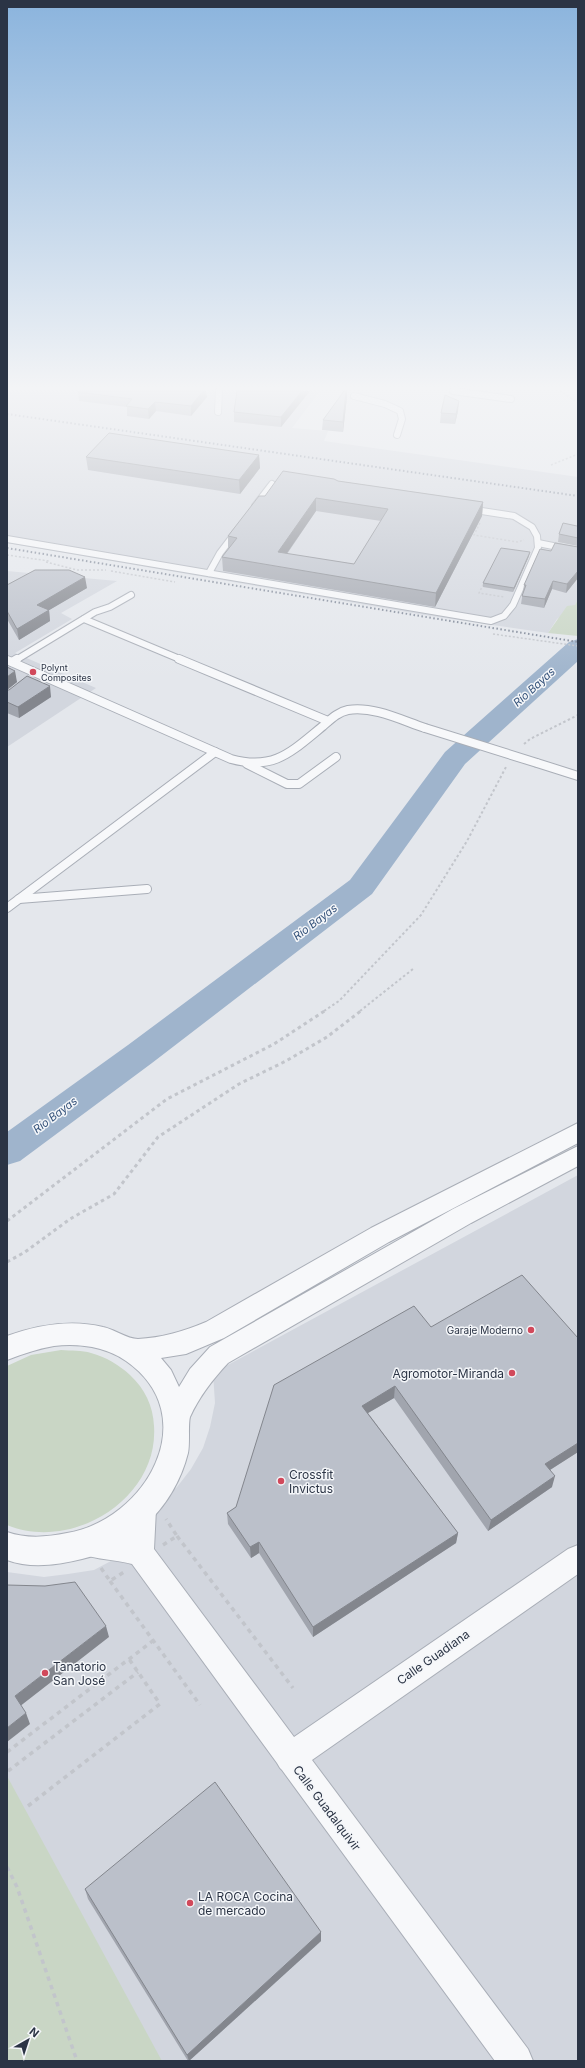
<svg xmlns="http://www.w3.org/2000/svg" width="585" height="2068" font-family="Inter,sans-serif">
<style>
.built{fill:#d2d6de}
.green{fill:#c9d6c5}
.lines{fill:none;stroke-linecap:round;stroke-linejoin:round}
.river{fill:#9fb4cc;fill-rule:evenodd}
.service-far1-casing{stroke:#a9aeb7;stroke-width:8}
.service-casing{stroke:#a9aeb7;stroke-width:10}
.minor-casing{stroke:#a9aeb7;stroke-width:2}
.tertiary-casing{stroke:#a9aeb7;stroke-width:2}
.path-far3{stroke:#c2c5cb;stroke-width:1.5;stroke-dasharray:2 2;stroke-linecap:butt}
.path-far2{stroke:#c2c5cb;stroke-width:2;stroke-dasharray:2.5 2.5;stroke-linecap:butt}
.path-far1{stroke:#c2c5cb;stroke-width:3;stroke-dasharray:3.5 3.5;stroke-linecap:butt}
.path{stroke:#c2c5cb;stroke-width:3.5;stroke-dasharray:4.5 4.5;stroke-linecap:butt}
.service-far1{stroke:#f7f8fa;stroke-width:6}
.service{stroke:#f7f8fa;stroke-width:8}
.minor{fill:#f7f8fa;fill-rule:evenodd}
.tertiary{fill:#f7f8fa;fill-rule:evenodd}
.rail{stroke:#7d8696;stroke-width:2;stroke-dasharray:1.5 2.5;stroke-linecap:butt}
.service-bridge-casing{stroke:#a9aeb7;stroke-width:10;stroke-linecap:butt}
.service-bridge{stroke:#f7f8fa;stroke-width:8}
.wall{fill:#a1a5ae;fill-rule:evenodd}
.shaded-wall{fill:#83868d}
.building{fill:#bbc0ca;stroke:#83868d;fill-rule:evenodd}
.poi-dot{fill:#d1495b;stroke:#f4f6f9;stroke-width:1.5}
.labels{text-anchor:middle;dominant-baseline:central;stroke-width:3;stroke-linejoin:round;paint-order:stroke}
.far-poi-label{font-size:9px;fill:#2b3445;stroke:#f4f6f9;text-anchor:start}
.poi-label{font-size:10px;fill:#2b3445;stroke:#f4f6f9;text-anchor:end}
.water-label{font-size:11px;font-style:italic;fill:#34527a;stroke:#f4f6f9}
.near-poi-label{font-size:12px;fill:#2b3445;stroke:#f4f6f9;text-anchor:start}
.near-street-label{font-size:12px;fill:#2b3445;stroke:#f4f6f9}
</style>
<rect width="100%" height="100%" fill="#e4e7ec"/>
<g class="built">
<path d="M7,391H320L292,428L328,431L324,441L578,477V599L575,605L557,619L548,633L424,615L7,543Z"/>
<path d="M7,571L117,581L61,613L72,619L15,653L96,688L7,747Z"/>
<path d="M578,1175V2061H7V1572L44,1577L68,1574L94,1570L111,1561L161,1502L177,1487L191,1469L203,1448L210,1427L215,1403L213,1373Z"/>
</g>
<g class="green">
<path d="M578,599V636L548,633L567,606L575,605Z"/>
<path d="M61,1350C71,1351 82,1350 91,1353C106,1357 119,1365 130,1375C145,1389 153,1406 154,1426C159,1499 72,1552 7,1525V1366L31,1355Z"/>
<path d="M7,1776L162,2061H7Z"/>
</g>
<g class="lines">
<path class="river" d="M578,639V661L465,764L372,894L152,1063L20,1161L7,1165V1132L128,1045L350,880L445,752L569,642Z"/>
<g class="service-far1-casing">
<g id="service-far1">
<path d="M453,391L511,399"/>
<path d="M354,396L385,404L400,411L402,419L397,435"/>
<path d="M218,412L219,391"/>
<path d="M255,506L272,484"/>
<path d="M7,539L491,621L504,616L513,605L538,548L537,536L532,527L514,516L469,509"/>
<path d="M538,543L578,551"/>
<path d="M209,573L220,553L236,532"/>
<path d="M84,619L182,660"/>
<path d="M16,660L95,612L110,607L131,595"/>
</g>
</g>
<g class="service-casing">
<g id="service">
<path d="M179,659L328,721"/>
<path d="M7,660L231,759C274,771 291,752 323,726C331,719 338,712 348,710C374,706 401,720 425,728"/>
<path d="M12,662L17,659"/>
<path d="M537,763L578,776"/>
<path d="M247,764L287,784H299L336,757"/>
<path d="M19,899L147,889"/>
<path d="M7,908L215,752"/>
</g>
</g>
<g class="minor-casing">
<path id="minor" d="M143,1497L152,1500L156,1509L154,1549L294,1737L568,1549L578,1545V1574L312,1760L528,2049L533,2061H495L282,1770L280,1768L277,1763L132,1564C114,1559 96,1560 80,1553L76,1544L80,1535C95,1529 112,1532 128,1537L130,1509L134,1500Z"/>
</g>
<g class="tertiary-casing">
<path id="tertiary" d="M578,1123V1143L389,1242L224,1338L186,1354L161,1358L171,1370L179,1387L190,1369L210,1347L453,1209L578,1146V1166L471,1223L228,1363C213,1379 199,1397 190,1417C188,1424 190,1444 188,1453C175,1505 134,1547 82,1559C57,1565 31,1569 7,1560V1532C27,1539 47,1537 67,1533C146,1520 205,1416 126,1361C106,1347 79,1343 54,1346C37,1349 22,1354 7,1360V1336C38,1325 70,1319 103,1327C114,1329 127,1339 138,1339C161,1338 185,1331 206,1322L371,1228Z"/>
</g>
<g class="path-far3">
<path d="M560,391L578,403"/>
<path d="M551,465L578,454"/>
<path d="M480,523L474,535L517,542L524,540"/>
<path d="M7,555L49,561"/>
<path d="M46,562L77,570H106"/>
<path d="M111,571L175,582"/>
<path d="M485,581L479,593L504,597"/>
<path d="M493,634L578,646"/>
</g>
<g class="path-far2">
<path d="M524,744L530,739L578,715"/>
<path d="M324,1011L339,1001L421,915L467,841L506,767"/>
<path d="M360,1011L413,969"/>
</g>
<g class="path-far1">
<path d="M7,1221L167,1099L274,1044L326,1010"/>
<path d="M7,1262L25,1252L70,1219L114,1194L158,1137L239,1084L286,1061L327,1037L362,1010"/>
</g>
<g class="path">
<path d="M177,1536L293,1688"/>
<path d="M163,1545L177,1536L166,1519"/>
<path d="M101,1568L110,1581L124,1572"/>
<path d="M110,1581L200,1705"/>
<path d="M7,1752L154,1640"/>
<path d="M8,1771L138,1672"/>
<path d="M28,1806L160,1704L129,1659"/>
<path d="M7,1867L17,1887L77,2061"/>
</g>
<use href="#service-far1" class="service-far1"/>
<use href="#service" class="service"/>
<use href="#minor" class="minor"/>
<use href="#tertiary" class="tertiary"/>
<g class="rail">
<path d="M7,414L578,496"/>
<path d="M7,548L578,642"/>
</g>
<g class="service-bridge-casing">
<path id="service-bridge" d="M425,728L537,763"/>
</g>
<use href="#service-bridge" class="service-bridge"/>
</g>
<g class="wall">
<path d="M79,391H206L207,397L191,416L156,411L149,419L127,416V407L79,401L78,392Z"/>
<path d="M237,391H310L281,427L234,422V412Z"/>
<path d="M344,391H347V397L343,432L322,430L323,420Z"/>
<path d="M458,411L455,424L440,423L441,413Z"/>
<path d="M259,455L260,468L240,494L88,470L86,457Z"/>
<path d="M338,481L483,502L482,516L435,607L223,571L222,557L228,549V536L265,496ZM316,511L381,521L354,564L287,554Z"/>
<path d="M578,525V546L558,542L559,534L577,526Z"/>
<path d="M578,547V578L566,593L552,589L544,608L521,604L524,585L551,551Z"/>
<path d="M529,556L513,592L483,587V583Z"/>
<path d="M7,585L87,588L49,610L50,621L19,640L7,619Z"/>
<path d="M7,667L17,682L7,690L51,697L19,718L7,713Z"/>
<path d="M431,1327L578,1338V1452L550,1470L552,1487L488,1531L394,1398L368,1413L458,1533L456,1543L313,1637L259,1553L251,1558L228,1524L227,1513L236,1507Z"/>
<path d="M85,1889L321,1932V1941L189,2061H188L88,1899Z"/>
</g>
<g class="shaded-wall">
<path d="M203,391H206L207,397L191,416V406Z"/>
<path d="M302,391H310L281,427V417Z"/>
<path d="M346,391L347,397L343,432V422Z"/>
<path d="M459,401L458,411L455,424L456,414Z"/>
<path d="M155,402L156,411L149,419L148,409Z"/>
<path d="M259,455L260,468L240,494L239,480Z"/>
<path d="M316,498V511L278,566V552Z"/>
<path d="M483,502L482,516L435,607L436,593Z"/>
<path d="M530,552L529,556L513,592L514,588Z"/>
<path d="M578,571V578L566,593L567,584Z"/>
<path d="M85,577L87,588L46,612L49,610L50,621L19,640L17,629L37,605Z"/>
<path d="M553,581L552,589L544,608L545,599Z"/>
<path d="M15,671L17,682L7,690V677Z"/>
<path d="M50,686L51,697L19,718L18,707Z"/>
<path d="M395,1386L394,1398L361,1417L362,1406Z"/>
<path d="M578,1443V1452L542,1475L545,1464Z"/>
<path d="M555,1476L552,1487L488,1531L491,1520Z"/>
<path d="M458,1533L456,1543L313,1637V1627Z"/>
<path d="M259,1542V1553L251,1558L250,1547Z"/>
<path d="M106,1626L109,1637L19,1707L15,1696Z"/>
<path d="M26,1713L30,1724L7,1742V1728Z"/>
<path d="M321,1932V1941L189,2061L187,2055Z"/>
</g>
<g class="building">
<path d="M79,391H203L191,406L155,402L148,409L126,406L132,399L78,392Z"/>
<path d="M237,391H302L281,417L234,412Z"/>
<path d="M344,391H346L343,422L323,420Z"/>
<path d="M445,395L459,401L456,414L441,413Z"/>
<path d="M109,433L259,455L239,480L86,457Z"/>
<path d="M283,471L334,479L338,481L483,502L436,593L222,557L237,538L228,536L259,496H265ZM316,498L388,509L354,564L278,552Z"/>
<path d="M563,523L577,526L578,525V538L559,534Z"/>
<path d="M555,543L578,547V571L567,584L553,581L545,599L522,596L526,585H524L540,549L551,551Z"/>
<path d="M501,548L530,552L514,588L483,583Z"/>
<path d="M35,570H69L85,577L37,605L49,610L17,629L7,611V585Z"/>
<path d="M7,667L15,671L7,677Z"/>
<path d="M27,676L50,686L18,707L7,702V690H9Z"/>
<path d="M522,1275L578,1338V1443L545,1464L555,1476L491,1520L395,1386L362,1406L458,1533L313,1627L259,1542L250,1547L227,1513L236,1507L274,1385L414,1306L431,1327Z"/>
<path d="M75,1582L106,1626L15,1696L26,1713L7,1728V1585L45,1586Z"/>
<path d="M215,1782L321,1932L187,2055L85,1889Z"/>
</g>
<linearGradient id="sky" x2="0" y2="1"><stop stop-color="#8bb4dd"/><stop offset="0.57" stop-color="#f3f4f6"/><stop offset="1" stop-color="#f3f4f6" stop-opacity="0"/></linearGradient>
<rect width="585" height="680" fill="url(#sky)"/>
<g class="poi-dot">
<circle cx="33" cy="672" r="4"/>
<circle cx="531" cy="1330" r="4"/>
<circle cx="512" cy="1373" r="4"/>
<circle cx="281" cy="1481" r="4"/>
<circle cx="45" cy="1673" r="4"/>
<circle cx="190" cy="1903" r="4"/>
</g>
<g class="labels">
<g class="far-poi-label">
<text x="41" y="667">Polynt<tspan x="41" dy="10">Composites</tspan></text>
</g>
<g class="poi-label">
<text x="523" y="1330">Garaje Moderno</text>
</g>
<g class="water-label">
<text transform="translate(534 687) rotate(-42)">Río Bayas</text>
<text transform="translate(315 922) rotate(-37)">Río Bayas</text>
<text transform="translate(55 1115) rotate(-37)">Río Bayas</text>
</g>
<g class="near-poi-label">
<text x="504" y="1373" text-anchor="end">Agromotor-Miranda</text>
<text x="289" y="1474">Crossfit<tspan x="289" dy="14">Invictus</tspan></text>
<text x="53" y="1666">Tanatorio<tspan x="53" dy="14">San José</tspan></text>
<text x="198" y="1896">LA ROCA Cocina<tspan x="198" dy="14">de mercado</tspan></text>
</g>
<g class="near-street-label">
<text transform="translate(433 1657) rotate(-35)">Calle Guadiana</text>
<text transform="translate(327 1808) rotate(53)">Calle Guadalquivir</text>
</g>
</g>
<rect width="585" height="2068" fill="none" stroke="#2b3445" stroke-width="16"/>
<g transform="translate(28 2040) rotate(39)" stroke="#f4f6f9" stroke-width="3" paint-order="stroke">
<path d="M0-3L7 15L0 10L-7 15Z" fill="#2b3445"/>
<text y="-6" font-size="11" font-weight="bold" text-anchor="middle" fill="#2b3445">N</text>
</g>
</svg>
